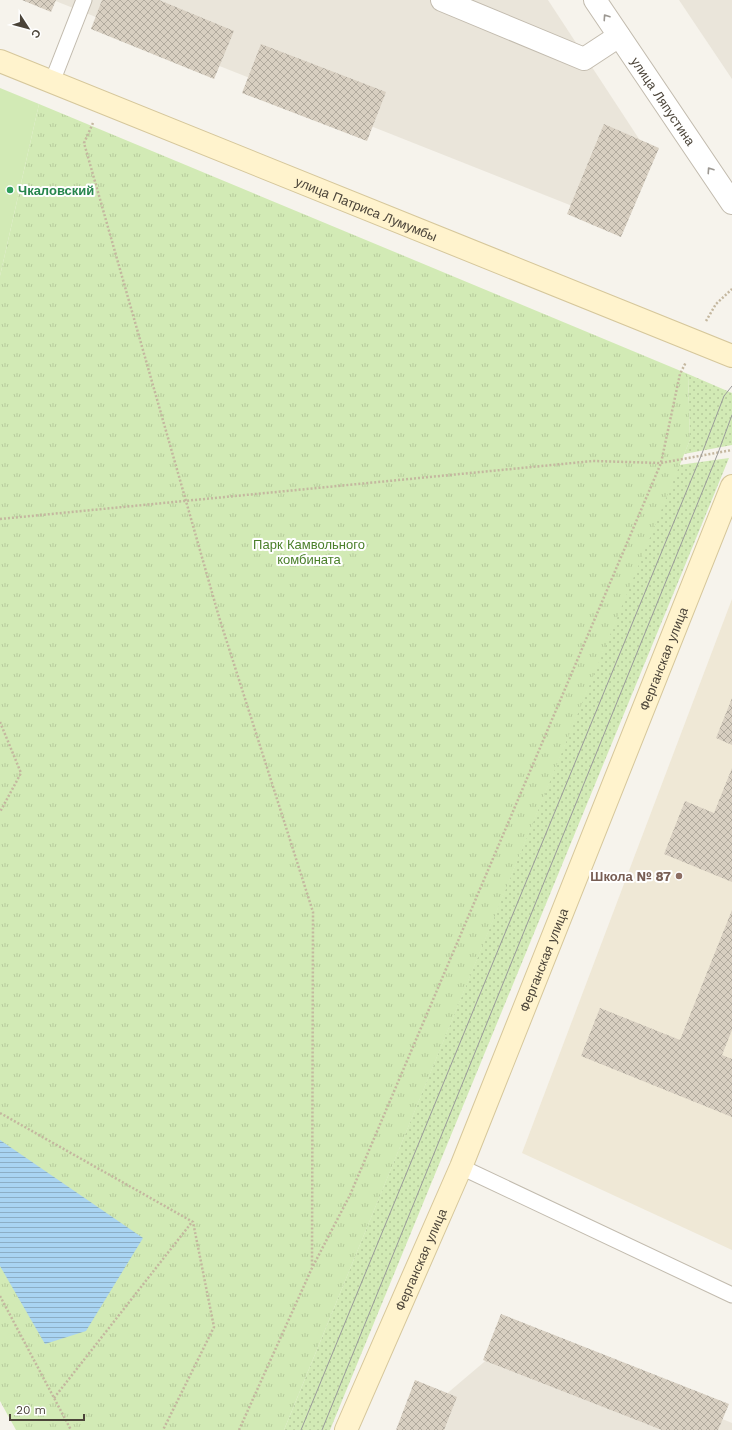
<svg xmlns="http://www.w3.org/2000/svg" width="732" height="1430" font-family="'Work Sans',sans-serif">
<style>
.residential{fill:#eae5da}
.education{fill:#efe8d6}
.grass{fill:url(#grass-dots)}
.park{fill:url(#park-tufts)}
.pitch{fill:#d2eab5}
.water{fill:url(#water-rules)}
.building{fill:url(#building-cross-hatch)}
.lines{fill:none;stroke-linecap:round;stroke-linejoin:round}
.lane-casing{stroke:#c2bbae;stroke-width:17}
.street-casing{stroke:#c2bbae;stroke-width:24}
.secondary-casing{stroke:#d6c79b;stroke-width:24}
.path{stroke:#c4b79f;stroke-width:2.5;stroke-dasharray:2 2;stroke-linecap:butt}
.lane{stroke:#fff;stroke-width:15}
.street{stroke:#fff;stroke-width:22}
.secondary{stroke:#fff3cd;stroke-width:22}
.tram{stroke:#9a9a9a;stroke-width:1}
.oneway{stroke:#9c9892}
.leisure-dot{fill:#2e9e5b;stroke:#fff;stroke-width:1.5}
.education-dot{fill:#8d6e63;stroke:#fff;stroke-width:1.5}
.labels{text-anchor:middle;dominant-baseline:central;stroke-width:4;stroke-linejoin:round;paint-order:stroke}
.street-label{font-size:13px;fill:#4b4439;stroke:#fff}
.leisure-label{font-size:13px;font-weight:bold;fill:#27864d;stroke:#fff;text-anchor:start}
.park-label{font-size:13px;fill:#4a7f2a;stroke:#fff}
.education-label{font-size:13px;font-weight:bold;fill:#785e54;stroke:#fff;text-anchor:end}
</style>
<defs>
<pattern id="grass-dots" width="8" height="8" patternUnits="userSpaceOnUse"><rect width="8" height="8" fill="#d2eab5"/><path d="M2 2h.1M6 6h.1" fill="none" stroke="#b6ca9c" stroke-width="1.8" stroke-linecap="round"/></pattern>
<pattern id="park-tufts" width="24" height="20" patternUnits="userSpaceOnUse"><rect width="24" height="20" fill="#d2eab5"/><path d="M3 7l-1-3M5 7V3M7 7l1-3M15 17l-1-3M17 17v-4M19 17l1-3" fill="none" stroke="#b6ca9c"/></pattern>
<pattern id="water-rules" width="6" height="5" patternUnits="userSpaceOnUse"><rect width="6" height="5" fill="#a9d4f2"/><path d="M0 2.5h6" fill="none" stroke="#8caec5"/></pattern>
<pattern id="building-cross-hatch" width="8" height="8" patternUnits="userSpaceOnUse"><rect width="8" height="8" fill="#d8cfc1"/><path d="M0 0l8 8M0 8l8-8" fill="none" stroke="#b1aa9e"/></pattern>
</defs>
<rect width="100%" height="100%" fill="#f6f3ec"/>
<g class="residential">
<path d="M53,0H548L643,145L600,217Z"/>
<path d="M679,0H732V79Z"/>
<path d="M517,1334L732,1423V1430H417L424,1413Z"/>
</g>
<path class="education" d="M732,599V1250L522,1153Z"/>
<g class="grass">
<path d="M688,374L732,393V445L684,454L690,440Z"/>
<path d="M729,458L330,1430H284L679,465Z"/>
</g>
<path class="park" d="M39,104L688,374L690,440L284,1430H16L0,1401V276Z"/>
<path class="pitch" d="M0,88L39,104L0,276Z"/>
<path class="water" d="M0,1140L143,1238L86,1331L45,1344L0,1266Z"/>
<g class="building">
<path d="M22,0H56L51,12Z"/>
<path d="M102,0H159L234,31L214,79L91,29Z"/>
<path d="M261,44L386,92L367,141L242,93Z"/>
<path d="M604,124L659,148L621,237L567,214Z"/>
<path d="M732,698V745L716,738Z"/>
<path d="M732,768V882L664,854L685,801L714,813Z"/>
<path d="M732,910V1030L722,1055L732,1059V1117L581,1056L600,1008L680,1040Z"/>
<path d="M501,1314L729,1404L718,1430H662L483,1360Z"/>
<path d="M415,1380L457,1397L444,1430H396Z"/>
</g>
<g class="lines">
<g class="lane-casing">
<g id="lane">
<path d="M52,82L84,0"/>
<path d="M461,1167L732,1295"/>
</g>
</g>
<g class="street-casing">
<g id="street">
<path d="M442,0L584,59L619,36"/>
<path id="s1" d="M595,0L732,203"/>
</g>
</g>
<g class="secondary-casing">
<g id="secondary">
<path id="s2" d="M0,61L732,356"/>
<path id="s3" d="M346,1430L461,1167L732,486"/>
</g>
</g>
<g class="path">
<path d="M93,123L84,143L219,617L313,912L312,1267"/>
<path d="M706,321L716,304L732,289"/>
<path d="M0,519L593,461L661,463L732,450"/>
<path d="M0,722L21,773L0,812"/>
<path d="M0,1113L193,1222L214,1327L163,1430"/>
<path d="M0,1296L71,1430"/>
<path d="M54,1398L192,1222"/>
<path d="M239,1430L312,1268L350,1195L661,463L680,374L686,362"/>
</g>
<use href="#lane" class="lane"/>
<use href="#street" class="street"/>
<use href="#secondary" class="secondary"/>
<g class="tram">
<path d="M301,1430L701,456L724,396L732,386"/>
<path d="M322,1430L718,453L732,415"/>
</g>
</g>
<defs><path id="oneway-chevron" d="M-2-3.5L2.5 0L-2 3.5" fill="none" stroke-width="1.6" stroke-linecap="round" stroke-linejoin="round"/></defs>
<g class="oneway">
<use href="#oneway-chevron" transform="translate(606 17) rotate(-124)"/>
<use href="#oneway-chevron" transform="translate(710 170) rotate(-124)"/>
</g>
<circle class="leisure-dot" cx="10" cy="190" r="4"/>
<circle class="education-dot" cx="679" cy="876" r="4"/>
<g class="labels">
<g class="street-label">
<text stroke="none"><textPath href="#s1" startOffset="122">улица Ляпустина</textPath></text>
<text stroke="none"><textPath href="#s2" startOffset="395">улица Патриса Лумумбы</textPath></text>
<text stroke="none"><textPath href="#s3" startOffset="834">Ферганская улица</textPath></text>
<text stroke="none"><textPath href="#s3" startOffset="510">Ферганская улица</textPath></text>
<text stroke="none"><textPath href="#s3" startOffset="186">Ферганская улица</textPath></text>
</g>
<g class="leisure-label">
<text x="18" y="190">Чкаловский</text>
</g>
<g class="park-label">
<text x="309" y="544">Парк Камвольного<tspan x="309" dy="15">комбината</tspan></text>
</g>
<g class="education-label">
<text x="671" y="876">Школа № 87</text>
</g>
</g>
<g transform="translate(28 28) rotate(126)" stroke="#ffffff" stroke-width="3" paint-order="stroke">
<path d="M0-3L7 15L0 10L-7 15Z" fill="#4b4439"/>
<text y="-6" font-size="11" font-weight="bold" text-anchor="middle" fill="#4b4439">С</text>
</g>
<path d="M10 1414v6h74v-6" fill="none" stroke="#4b4439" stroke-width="2"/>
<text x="16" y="1414" font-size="12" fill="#4b4439" stroke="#ffffff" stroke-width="3" paint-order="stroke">20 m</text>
</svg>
